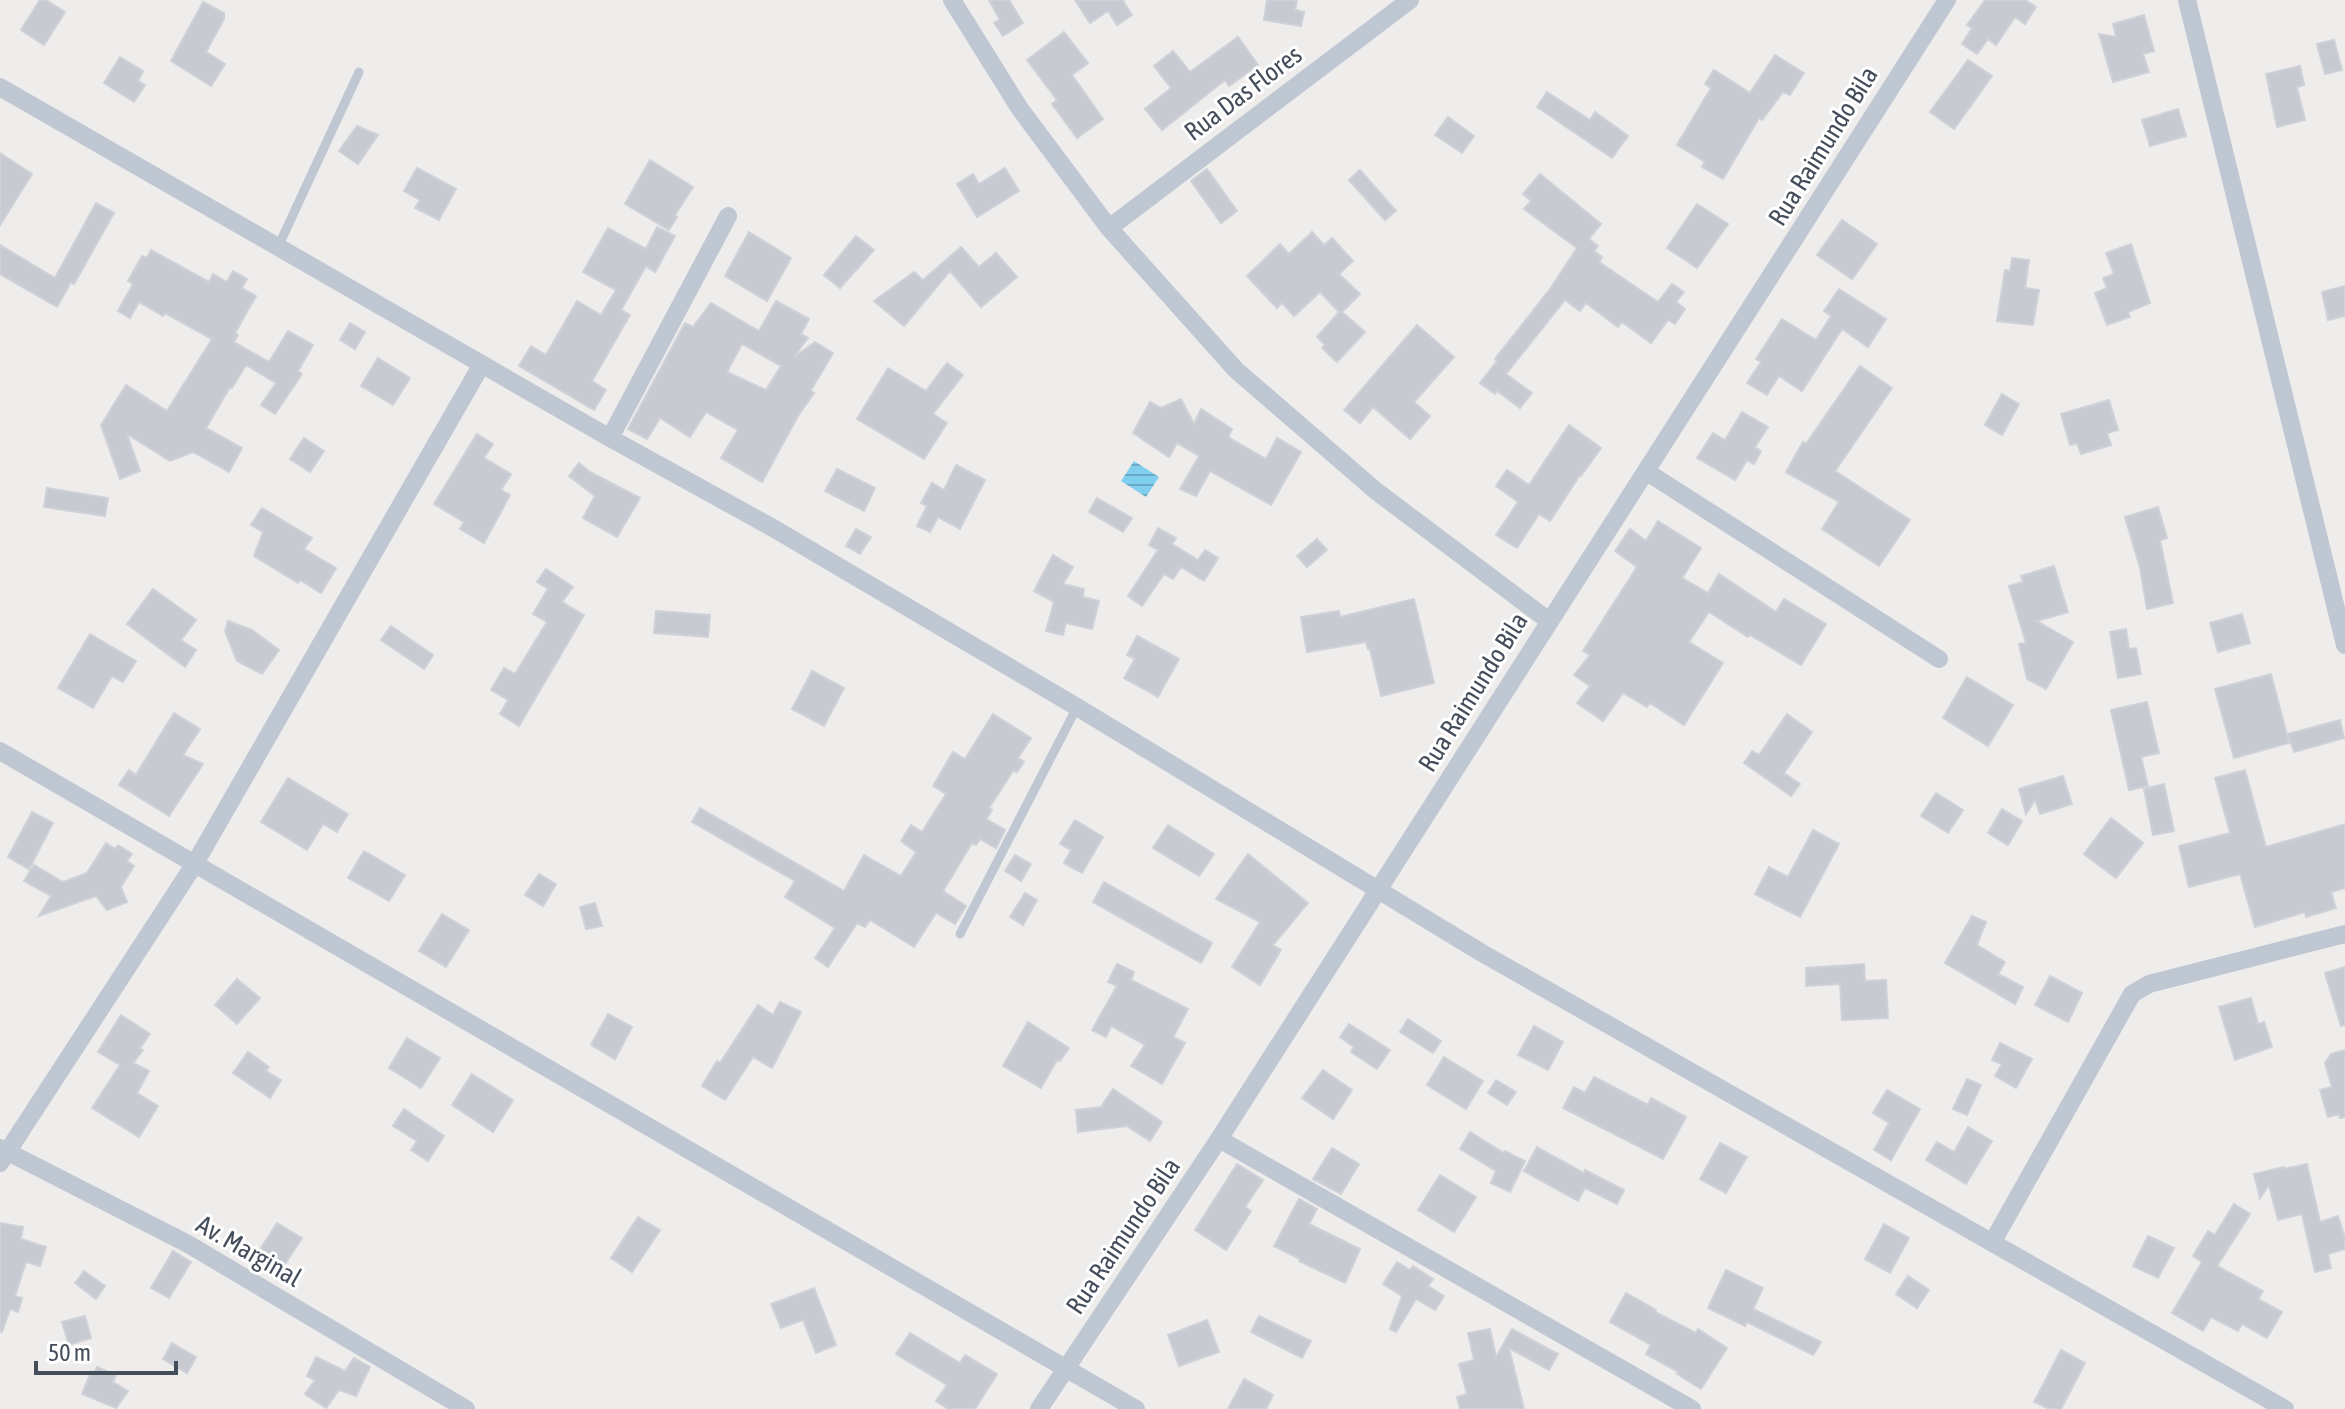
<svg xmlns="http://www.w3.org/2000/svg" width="2345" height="1409" font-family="'Asap Condensed',sans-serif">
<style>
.water{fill:url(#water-rules)}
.building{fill:#c8cad2;stroke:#cfd1d8;stroke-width:2;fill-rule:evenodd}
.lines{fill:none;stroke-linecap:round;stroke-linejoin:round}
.service{stroke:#bec7d2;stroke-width:9}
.minor{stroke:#bec7d2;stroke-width:18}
.labels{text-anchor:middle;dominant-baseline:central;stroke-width:6;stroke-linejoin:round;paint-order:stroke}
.street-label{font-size:26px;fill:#444d5a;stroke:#fff}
</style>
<defs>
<pattern id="water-rules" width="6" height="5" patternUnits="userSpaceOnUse" patternTransform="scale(2)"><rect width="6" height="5" fill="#81cfef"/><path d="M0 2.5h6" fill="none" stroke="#6baac5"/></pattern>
</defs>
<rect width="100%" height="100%" fill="#efecec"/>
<path class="water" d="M1134,461L1159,477L1146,497L1121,481Z"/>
<g class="building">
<path d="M40,0H46L65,12L44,45L21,30Z"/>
<path d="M989,0H1009L1023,23L1003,36L994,23L1000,20Z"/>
<path d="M1075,0H1125L1123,1L1132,15L1117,25L1108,11L1090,23Z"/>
<path d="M1267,0H1297L1295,10L1304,12L1301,26L1264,20Z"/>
<path d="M1985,0H2025L2036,7L2025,24L2015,17L1996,45L1988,39L1977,54L1962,44L1972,28L1967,25Z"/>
<path d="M203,2L224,13V19L206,52L225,64L211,86L171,61Z"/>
<path d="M2144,15L2154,51L2143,54L2149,72L2113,82L2099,34L2116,37L2113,24Z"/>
<path d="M1064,32L1088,63L1072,75L1103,119L1077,138L1052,104L1057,100L1027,60Z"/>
<path d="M1238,37L1258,65L1229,86L1225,80L1162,130L1145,109L1171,88L1154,66L1173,51L1190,72Z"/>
<path d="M2334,40L2342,70L2325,74L2317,44Z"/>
<path d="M1775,55L1804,73L1790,95L1783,92L1762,120L1759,118L1723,179L1702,167L1705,162L1677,145L1711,88L1705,84L1714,70L1750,93Z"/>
<path d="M120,57L143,71L138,81L145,85L134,102L104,83Z"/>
<path d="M1968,60L1992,76L1954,129L1930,112Z"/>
<path d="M2300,66L2304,85L2297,87L2305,120L2277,127L2266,74Z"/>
<path d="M1547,92L1590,120L1595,112L1628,136L1612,158L1537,107Z"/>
<path d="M2178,109L2186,136L2150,146L2142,120Z"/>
<path d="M1448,117L1474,136L1462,153L1435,135Z"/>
<path d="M357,126L378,135L358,164L339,151Z"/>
<path d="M0,153L32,174L0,225Z"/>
<path d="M650,160L693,187L675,215L677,217L669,230L625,204Z"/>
<path d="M417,168L456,189L439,220L415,208L420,200L404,191Z"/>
<path d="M1005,168L1019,191L977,217L957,184L973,174L979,184Z"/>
<path d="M1207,169L1237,211L1221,223L1191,181Z"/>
<path d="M1360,170L1396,211L1385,220L1349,180Z"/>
<path d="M1540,174L1601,224L1589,239L1598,246L1594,251L1602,257L1599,262L1658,302L1672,284L1684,292L1676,302L1685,309L1675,324L1668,320L1651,343L1622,322L1618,327L1586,303L1580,311L1565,300L1506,374L1532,393L1520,408L1497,391L1495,394L1480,383L1497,361L1495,359L1550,289L1577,248L1524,209L1531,201L1523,194Z"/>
<path d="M96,203L114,213L74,284L71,282L57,307L0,274V245L55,278Z"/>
<path d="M1697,204L1728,224L1697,268L1667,248Z"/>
<path d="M1842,220L1877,244L1852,279L1817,255Z"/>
<path d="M657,227L675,236L655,272L646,266L621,310L630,315L592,381L606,390L594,410L519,366L531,346L546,355L577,301L601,315L616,290L583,272L608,228L646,249Z"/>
<path d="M749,232L791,258L767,301L725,276Z"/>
<path d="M1312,232L1324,245L1332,238L1353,261L1339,274L1360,294L1342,312L1365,332L1337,362L1322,348L1325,345L1317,337L1339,312L1320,292L1294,316L1282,303L1277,308L1247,276L1280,244L1289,254Z"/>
<path d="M856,236L874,250L840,288L824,275Z"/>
<path d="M2131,244L2150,303L2128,312L2130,317L2107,325L2095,293L2107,288L2103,278L2114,274L2106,253Z"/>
<path d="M961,247L979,267L996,253L1017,277L981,307L950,271L904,326L874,301L914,272L923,280Z"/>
<path d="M151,250L209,282L213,274L227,282L233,271L247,279L242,288L256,296L235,333L238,335L234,342L269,362L288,331L313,345L298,371L302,374L275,414L261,405L276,383L246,365L232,388L230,387L206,428L242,448L229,472L193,452L170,461L127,434L140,471L120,479L101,425L126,385L167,411L212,339L165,313L163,316L139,302L130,318L118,311L133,284L128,281L142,256L147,258Z"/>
<path d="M2012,258L2029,260L2025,288L2039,290L2033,325L1997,321L2005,270L2010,271Z"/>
<path d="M2345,286V316L2328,320L2322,292Z"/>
<path d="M1839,289L1886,319L1868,347L1842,329L1802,391L1779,376L1767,395L1747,383L1761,362L1756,359L1782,319L1816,340L1831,316L1824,311Z"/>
<path d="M776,301L809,319L801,334L808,338L793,358L815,342L833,353L811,390L814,393L798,416L762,482L721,458L738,430L706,412L690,437L660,418L647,439L628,429L685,323L693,327L711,303L759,331ZM742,344L781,366L766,390L727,372Z"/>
<path d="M350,323L365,332L355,349L340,340Z"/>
<path d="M1417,325L1454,357L1414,402L1430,416L1410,439L1373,407L1360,423L1344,410Z"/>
<path d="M378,358L410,378L393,405L361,386Z"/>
<path d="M947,363L963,375L933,414L947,423L924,459L857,419L888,368L926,391Z"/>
<path d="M1860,366L1892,388L1835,471L1910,520L1879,566L1822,529L1839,502L1786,472L1803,442L1806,444Z"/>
<path d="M2002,394L2019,404L2002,435L1985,425Z"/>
<path d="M1181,399L1194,424L1201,409L1232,429L1228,437L1266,459L1277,438L1301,452L1271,505L1210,471L1196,496L1180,489L1199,456L1177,443L1169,457L1133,433L1150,402L1161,408Z"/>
<path d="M2109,400L2118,430L2107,433L2111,445L2081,454L2077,443L2070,445L2061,414Z"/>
<path d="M1742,412L1768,427L1755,447L1761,451L1754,464L1747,460L1735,480L1697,458L1713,433L1725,440Z"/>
<path d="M1569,425L1601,448L1581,476L1580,475L1550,521L1539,514L1517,548L1496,535L1518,502L1496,486L1507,470L1529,485Z"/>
<path d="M477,434L493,444L484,458L511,474L501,490L510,495L484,543L460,529L464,522L434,504Z"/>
<path d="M304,438L324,451L310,472L290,459Z"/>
<path d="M579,463L590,472L640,498L617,537L583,518L595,496L569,476Z"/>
<path d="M956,465L985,480L960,529L938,517L930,532L917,526L927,506L921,503L932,483L944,490Z"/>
<path d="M837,469L875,488L864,511L825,491Z"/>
<path d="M47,488L108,498L105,516L44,507Z"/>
<path d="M1097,498L1132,518L1123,532L1089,512Z"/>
<path d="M2158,507L2167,538L2160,540L2173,603L2147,609L2140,568L2125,517Z"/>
<path d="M262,508L312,538L304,549L336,568L321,593L300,580L298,583L254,556L263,532L251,525Z"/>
<path d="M1658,521L1701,548L1682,578L1708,593L1719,574L1776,612L1784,599L1826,624L1801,665L1750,635L1748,637L1709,612L1689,642L1723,663L1684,725L1650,703L1647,707L1623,693L1603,721L1577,703L1590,686L1574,675L1590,655L1583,651L1637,567L1615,551L1630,529L1646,541Z"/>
<path d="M1158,528L1176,538L1172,544L1198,560L1205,550L1218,558L1204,581L1181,567L1173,579L1164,574L1142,606L1128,596L1158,550L1149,545Z"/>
<path d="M856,529L871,537L860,554L846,546Z"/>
<path d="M1317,539L1327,550L1307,567L1297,556Z"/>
<path d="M1053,555L1073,567L1063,584L1084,589L1083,597L1099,601L1092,629L1066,623L1063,635L1046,631L1054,602L1034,591Z"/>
<path d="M2054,566L2068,612L2037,621L2073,642L2046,689L2027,679L2019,644L2026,643L2009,586L2023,582L2021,576Z"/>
<path d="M546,569L573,587L562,602L584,615L519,726L500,714L508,700L491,690L504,668L515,674L547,622L533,614L548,589L537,582Z"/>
<path d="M153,589L196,620L181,640L196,650L185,667L127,624Z"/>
<path d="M1414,599L1434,683L1381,696L1370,649H1368L1366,642L1307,652L1301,617L1339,611L1340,617Z"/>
<path d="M656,611L710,615L708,637L654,633Z"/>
<path d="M2242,614L2250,643L2218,652L2210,623Z"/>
<path d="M228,621L252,630L279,650L262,674L237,661L225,631Z"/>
<path d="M391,626L433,655L424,669L381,640Z"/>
<path d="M2126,629L2129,649L2136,648L2141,674L2118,678L2110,632Z"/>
<path d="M90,634L136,661L123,682L112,676L93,708L58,688Z"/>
<path d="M1137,636L1179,659L1158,697L1124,678L1135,659L1127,655Z"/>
<path d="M812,671L844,688L824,726L792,709Z"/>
<path d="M2271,674L2289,743L2234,758L2215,689Z"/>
<path d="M1967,677L2013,705L1988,746L1943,718Z"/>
<path d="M2147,702L2159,753L2141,757L2148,786L2129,790L2111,710Z"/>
<path d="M174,713L200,729L183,755L203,764L169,816L119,785L129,770L136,775Z"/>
<path d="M993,714L1031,738L1018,758L1024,762L1017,772L1013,771L989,808L992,810L986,819L1005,830L996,848L980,839L976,845L972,843L943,891L966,906L955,924L936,913L914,947L870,920L865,927L857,923L828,967L815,958L835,928L785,897L795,881L692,822L700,808L844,891L864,855L901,876L916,852L901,841L911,825L922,832L946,794L933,786L953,752L965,759Z"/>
<path d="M1787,714L1812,732L1784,773L1800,784L1791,796L1744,763L1752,751L1759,755Z"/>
<path d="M2340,720L2344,738L2294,752L2288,734Z"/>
<path d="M2245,770L2266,847L2345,824V888L2331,892L2336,908L2306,917L2305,912L2255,927L2240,874L2189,887L2179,846L2230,833L2215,778Z"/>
<path d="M2063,776L2072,804L2040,814L2035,800L2026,814L2019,789Z"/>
<path d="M288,778L348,814L337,832L323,824L307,850L261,822Z"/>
<path d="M2164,784L2174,831L2153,835L2144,789Z"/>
<path d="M1936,793L1963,810L1948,833L1921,816Z"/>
<path d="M2002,809L2022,821L2008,845L1988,833Z"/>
<path d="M32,812L53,823L29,869L8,857Z"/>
<path d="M2111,818L2143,843L2116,878L2084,854Z"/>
<path d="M1075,820L1103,837L1082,873L1064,863L1071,850L1060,844Z"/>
<path d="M1168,825L1214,854L1199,876L1153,848Z"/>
<path d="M1813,830L1839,844L1800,917L1755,894L1769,867L1788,877Z"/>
<path d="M106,843L115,849L118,845L132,854L127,861L134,866L121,887L127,902L107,910L96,896L39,916L51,896L24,881L34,865L63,882L87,873Z"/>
<path d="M364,851L405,875L389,901L348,878Z"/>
<path d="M1248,854L1308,903L1273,945L1281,950L1260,985L1232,967L1260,922L1216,899Z"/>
<path d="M1015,855L1031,864L1021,881L1005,871Z"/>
<path d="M539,874L556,884L543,906L525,895Z"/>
<path d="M1104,882L1212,943L1201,963L1093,902Z"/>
<path d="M1025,893L1037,900L1023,925L1010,917Z"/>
<path d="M595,903L602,926L586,929L580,907Z"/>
<path d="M442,914L469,930L446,967L419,951Z"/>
<path d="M1972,916L1986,922L1977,945L2005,962L1998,974L2023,987L2015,1004L1945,963Z"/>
<path d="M1117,964L1134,972L1131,980L1188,1009L1173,1037L1185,1043L1162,1084L1131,1066L1145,1045L1111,1026L1106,1037L1092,1030L1117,986L1108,982Z"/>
<path d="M1864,964L1865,981L1886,980L1888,1018L1842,1020L1840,984L1806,986V968Z"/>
<path d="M2345,967V1025L2341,1026L2325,973Z"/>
<path d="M2050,976L2082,993L2068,1022L2035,1005Z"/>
<path d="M237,979L260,998L237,1024L215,1005Z"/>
<path d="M2251,998L2258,1024L2264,1022L2272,1047L2235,1060L2219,1007Z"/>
<path d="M780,1002L801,1012L772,1068L753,1057L725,1100L702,1086L717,1061L720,1063L758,1005L773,1015Z"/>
<path d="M608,1014L632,1027L615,1059L591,1045Z"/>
<path d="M121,1015L150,1034L140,1048L143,1050L133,1063L149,1071L137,1093L158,1106L139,1137L92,1108L120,1065L98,1052Z"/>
<path d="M1408,1019L1441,1041L1433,1053L1400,1032Z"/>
<path d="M1028,1022L1069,1048L1060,1061L1057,1060L1041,1088L1003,1066Z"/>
<path d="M1349,1024L1390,1050L1377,1069L1351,1052L1354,1047L1340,1037Z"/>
<path d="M1534,1026L1563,1042L1548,1070L1518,1055Z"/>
<path d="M407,1038L440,1058L421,1088L389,1068Z"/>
<path d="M2000,1043L2032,1059L2016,1088L1995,1076L2002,1064L1992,1060Z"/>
<path d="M2345,1050V1117L2340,1118L2339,1114L2328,1117L2320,1090L2332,1087L2325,1063L2331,1054Z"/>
<path d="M248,1052L269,1067L266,1071L281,1080L270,1098L233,1073Z"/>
<path d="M1444,1057L1483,1081L1466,1109L1427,1085Z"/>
<path d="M1323,1070L1352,1090L1333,1119L1302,1098Z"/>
<path d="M472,1074L513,1100L493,1132L452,1105Z"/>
<path d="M1594,1077L1648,1105L1651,1098L1686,1117L1663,1159L1563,1108L1574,1087L1585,1093Z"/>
<path d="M1967,1079L1981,1085L1967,1115L1953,1109Z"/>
<path d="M1496,1080L1516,1092L1507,1105L1488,1093Z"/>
<path d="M1113,1089L1162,1122L1150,1141L1127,1126L1078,1132L1076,1110L1101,1107Z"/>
<path d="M1887,1090L1920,1109L1891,1160L1874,1150L1889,1123L1873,1113Z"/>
<path d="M404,1109L444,1136L428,1161L411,1150L417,1141L393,1126Z"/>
<path d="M1968,1127L1992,1141L1966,1184L1926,1160L1937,1142L1954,1152Z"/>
<path d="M1470,1132L1504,1153L1505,1151L1525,1161L1510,1192L1491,1183L1496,1171L1460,1149Z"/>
<path d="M1720,1143L1747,1157L1726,1193L1700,1179Z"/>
<path d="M1537,1147L1584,1173L1585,1170L1624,1190L1617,1204L1585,1188L1578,1201L1524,1171Z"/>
<path d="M1332,1148L1359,1164L1341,1194L1313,1179Z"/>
<path d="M1237,1164L1263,1180L1245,1207L1251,1211L1226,1250L1195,1230Z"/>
<path d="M2307,1164L2320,1222L2338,1216L2345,1238V1249L2328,1254L2331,1268L2315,1272L2302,1214L2278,1220L2269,1185L2260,1198L2254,1174L2284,1167V1169Z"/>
<path d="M1440,1175L1476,1197L1454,1232L1418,1210Z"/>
<path d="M1299,1199L1317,1209L1309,1224L1360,1249L1345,1283L1299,1261L1300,1259L1274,1246Z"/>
<path d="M2234,1204L2250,1214L2217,1266L2263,1291L2258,1299L2282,1312L2267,1338L2242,1324L2238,1331L2211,1317L2203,1331L2172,1313L2202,1262L2193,1256L2208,1231L2215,1235Z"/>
<path d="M638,1217L660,1230L632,1272L611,1258Z"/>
<path d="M0,1223L23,1227L21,1239L46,1247L40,1266L26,1262L15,1296L22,1298L18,1312L10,1309L2,1332L0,1331Z"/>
<path d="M277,1223L302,1238L280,1272L255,1257Z"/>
<path d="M1884,1224L1909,1238L1890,1273L1865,1259Z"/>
<path d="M2148,1236L2174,1248L2158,1278L2133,1266Z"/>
<path d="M173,1251L191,1262L169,1298L151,1288Z"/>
<path d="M1397,1262L1410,1270L1413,1266L1433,1279L1428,1286L1444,1296L1435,1310L1416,1299L1396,1332L1390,1329L1402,1296L1383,1284Z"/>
<path d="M1726,1270L1763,1288L1753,1309L1821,1342L1813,1355L1747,1322L1745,1326L1708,1308Z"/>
<path d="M84,1271L105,1286L96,1299L75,1283Z"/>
<path d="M1908,1276L1929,1290L1917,1308L1896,1294Z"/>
<path d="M814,1288L836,1345L816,1353L803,1320L781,1328L771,1304Z"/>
<path d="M1626,1293L1656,1310L1655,1312L1696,1333L1698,1329L1727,1348L1701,1389L1677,1374L1678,1372L1646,1354L1651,1345L1610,1322Z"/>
<path d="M85,1316L91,1338L69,1345L62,1322Z"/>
<path d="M1259,1316L1311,1341L1302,1358L1251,1332Z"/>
<path d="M1207,1320L1219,1352L1179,1366L1168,1335Z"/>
<path d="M1490,1329L1496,1357L1512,1329L1558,1354L1549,1370L1509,1348L1524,1409H1460L1457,1397L1467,1394L1459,1364L1474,1360L1468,1333Z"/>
<path d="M910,1333L960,1363L965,1355L997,1374L975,1409H948L936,1401L947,1385L896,1354Z"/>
<path d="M172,1343L196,1357L187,1373L163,1359Z"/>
<path d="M2061,1350L2085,1363L2061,1409H2049L2034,1402Z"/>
<path d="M316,1357L345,1371L354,1358L370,1367L356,1396L339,1390L326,1408L305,1394L315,1380L307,1376Z"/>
<path d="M97,1367L116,1375L113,1382L128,1391L116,1408L82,1394L91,1372L94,1374Z"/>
<path d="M1244,1379L1273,1395L1266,1409H1228Z"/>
</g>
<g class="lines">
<g class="service">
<path d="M278,247L359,72"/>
<path d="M960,934L1077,707"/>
</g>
<g class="minor">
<path d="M952,0L1020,109L1109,228L1236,370L1376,491L1549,621"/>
<path d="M2187,0L2345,645"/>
<path d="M0,87L610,438L773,528L1077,707L1482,953L2285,1409"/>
<path d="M1109,228L1410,0"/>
<path d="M610,438L728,216"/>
<path d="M1647,472L1939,659"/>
<path d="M0,751L1136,1409"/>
<path d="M1219,1139L1692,1409"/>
<path d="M0,1148L188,1244L466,1409"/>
<path d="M0,1163L194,865L482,364"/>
<path d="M1992,1243L2132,994L2149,984L2345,934"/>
<path d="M1039,1409L1219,1139L1947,0"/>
</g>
</g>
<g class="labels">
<g class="street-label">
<text transform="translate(1243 93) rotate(-37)">Rua Das Flores</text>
<text transform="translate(1823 146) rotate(-58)">Rua Raimundo Bila</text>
<text transform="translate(1473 692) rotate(-58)">Rua Raimundo Bila</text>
<text transform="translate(1123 1236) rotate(-56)">Rua Raimundo Bila</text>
<text transform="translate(249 1251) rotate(30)">Av. Marginal</text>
</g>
</g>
<path d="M36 1361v12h140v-12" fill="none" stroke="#444d5a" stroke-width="4"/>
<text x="48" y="1361" font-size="24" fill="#444d5a" stroke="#ffffff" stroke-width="6" paint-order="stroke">50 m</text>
</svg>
